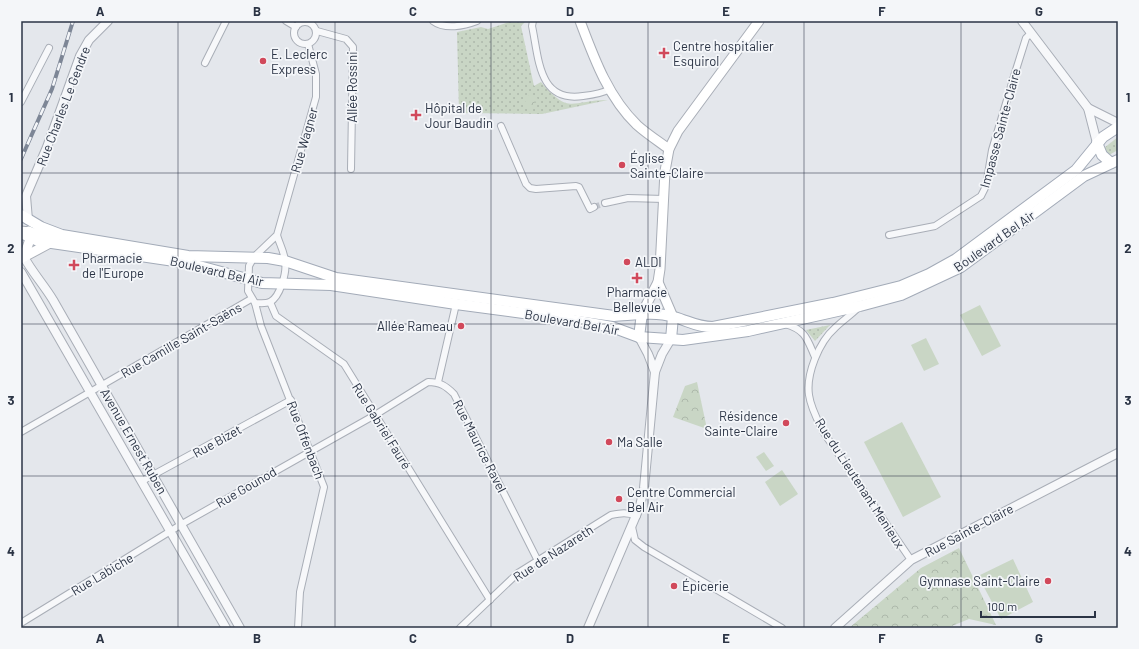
<svg xmlns="http://www.w3.org/2000/svg" width="1139" height="649" font-family="Barlow,sans-serif">
<style>
.grass{fill:url(#grass-dots)}
.park{fill:url(#park-crowns)}
.pitch{fill:#c9d6c5}
.lines{fill:none;stroke-linecap:round;stroke-linejoin:round}
.minor-tunnel{stroke:#bfc3cb;stroke-width:6;stroke-dasharray:6 3;stroke-linecap:butt}
.minor-casing{stroke:#a9aeb7;stroke-width:8}
.tertiary-casing{stroke:#a9aeb7;stroke-width:10}
.secondary-casing{stroke:#a9aeb7;stroke-width:11}
.primary-casing{stroke:#a3abb8;stroke-width:12}
.minor{stroke:#f7f8fa;stroke-width:6}
.tertiary{stroke:#f7f8fa;stroke-width:8}
.secondary{stroke:#fff;stroke-width:9}
.primary{stroke:#fff;stroke-width:10}
.rail-casing{stroke:#7d8696;stroke-width:4}
.rail{stroke:#f4f6f9;stroke-width:2.5;stroke-dasharray:8;stroke-linecap:butt}
.grid{fill:none;stroke:#2b3445;stroke-width:1;stroke-opacity:0.55}
.poi-dot{fill:#d1495b;stroke:#f4f6f9;stroke-width:1.5}
.labels{text-anchor:middle;dominant-baseline:central;stroke-width:3.5;stroke-linejoin:round;paint-order:stroke}
.poi-label{font-size:13px;fill:#2b3445;stroke:#f4f6f9;text-anchor:start}
.street-label{font-size:13px;fill:#2b3445;stroke:#f4f6f9}
.neatline{fill:none;stroke:#2b3445;stroke-width:1.5}
.grid-label{font-size:13px;text-anchor:middle;font-weight:bold;fill:#2b3445}
</style>
<defs>
<pattern id="grass-dots" width="8" height="8" patternUnits="userSpaceOnUse"><rect width="8" height="8" fill="#c9d6c5"/><path d="M2 2h.1M6 6h.1" fill="none" stroke="#adb8ab" stroke-width="1.8" stroke-linecap="round"/></pattern>
<pattern id="park-crowns" width="20" height="18" patternUnits="userSpaceOnUse"><rect width="20" height="18" fill="#c9d6c5"/><path d="M2 6a3 3 0 1 1 6 0M12 15a3 3 0 1 1 6 0" fill="none" stroke="#adb8ab"/></pattern>
</defs>
<rect width="100%" height="100%" fill="#e4e7ec"/>
<g class="grass">
<path d="M512,21H526L521,26L534,86L541,82C570,116 570,100 608,100L542,114L459,113L457,32L481,27L488,29Z"/>
<path d="M1118,137V150L1109,155L1104,148Z"/>
<path d="M830,325L815,341L806,330Z"/>
</g>
<g class="park">
<path d="M530,93L538,99L532,109L524,104Z"/>
<path d="M697,382L707,429L673,417L685,386Z"/>
<path d="M959,548L996,625L969,619L947,628H849L921,568Z"/>
</g>
<g class="pitch">
<path d="M980,305L1001,346L982,356L960,315Z"/>
<path d="M926,338L939,364L924,371L911,345Z"/>
<path d="M902,422L941,497L903,517L864,442Z"/>
<path d="M764,452L774,466L766,471L756,457Z"/>
<path d="M782,470L798,494L780,506L765,482Z"/>
<path d="M1013,559L1033,602L1001,619L978,576Z"/>
</g>
<g class="lines">
<path class="minor-tunnel" d="M594,207L605,203"/>
<g class="minor-casing">
<g id="minor">
<path d="M286,21L296,27"/>
<path d="M433,21C445,30 464,26 477,21"/>
<path d="M533,21L532,26C539,58 538,103 583,96C592,95 601,94 610,89"/>
<circle cx="305" cy="33" r="11"/>
<path d="M317,31L346,39L353,47L351,169"/>
<path d="M205,63L226,21"/>
<path d="M21,102L49,48"/>
<path d="M501,126L526,184L530,188L536,189L576,186L579,187L590,209L594,207"/>
<path d="M605,203L628,198L664,199"/>
<path d="M277,235C279,243 285,253 285,262C287,272 280,297 270,302C265,304 260,303 255,303L248,291L249,266L254,257L277,235L316,97V74L308,44"/>
<path d="M889,235L935,226L981,196L986,186L992,150L1015,73L1026,38L1031,33"/>
<path d="M270,302L276,316L344,364L490,600"/>
<path d="M255,303L261,326L324,487L300,592L298,628"/>
<path d="M858,308C851,315 842,321 835,328C819,342 806,374 809,395C811,409 818,421 824,433L911,560"/>
<path d="M785,324C806,330 807,339 815,357"/>
<path d="M438,382L456,304"/>
<path d="M21,432L251,299"/>
<path d="M142,481L291,400"/>
<path d="M632,527L635,540L644,547L782,628"/>
<path d="M21,623L182,524L375,415L428,382C440,382 446,386 454,394L538,561"/>
<path d="M460,628L518,573L611,515C621,513 627,512 637,516"/>
</g>
</g>
<g class="tertiary-casing">
<g id="tertiary">
<path d="M1022,21L1088,108L1097,143"/>
<path d="M1088,108L1118,123"/>
<path d="M28,220L26,196L47,147L80,56L89,40L108,21"/>
<path d="M24,257C32,272 44,285 53,300L240,628"/>
<path d="M21,272L226,628"/>
<path d="M639,337L648,354L655,372"/>
<path d="M588,628L640,506L644,488L655,372L662,354L671,339"/>
<path d="M835,628L911,560L1118,453"/>
</g>
</g>
<g class="secondary-casing">
<g id="secondary">
<path d="M580,21C594,58 608,97 637,125C647,134 658,141 669,149"/>
<path d="M21,231L51,235H60"/>
<path d="M24,257L30,239L29,231"/>
<path d="M22,258L50,243"/>
<path d="M658,282L673,317"/>
<path d="M642,313L658,282L660,269L665,171L669,149L678,131L759,21"/>
</g>
</g>
<g class="primary-casing">
<g id="primary">
<path d="M1097,143L1102,155L1111,163"/>
<path d="M21,215L41,227L62,235L188,256L268,258L285,261L336,278L614,316C633,315 654,311 674,317C689,321 696,327 713,327L833,303L901,286L929,274L956,259L1076,170L1103,137L1118,127"/>
<path d="M21,233L38,241L188,263L262,283L331,285L456,304L567,319L612,327L639,337L683,340L748,331L860,306L901,295L961,267L1084,176L1118,160"/>
<path d="M639,337L642,313"/>
<path d="M671,339L673,317"/>
</g>
</g>
<use href="#minor" class="minor"/>
<use href="#tertiary" class="tertiary"/>
<use href="#secondary" class="secondary"/>
<use href="#primary" class="primary"/>
<g class="rail-casing">
<path id="rail" d="M21,159L52,89L73,21"/>
</g>
<use href="#rail" class="rail"/>
</g>
<path class="grid" d="M178,21V628M335,21V628M491,21V628M648,21V628M804,21V628M961,21V628M21,173H1118M21,324H1118M21,476H1118"/>
<g class="poi-dot">
<path d="M662 47h4v4h4v4h-4v4h-4v-4h-4v-4h4z"/>
<circle cx="263" cy="61" r="4"/>
<path d="M414 109h4v4h4v4h-4v4h-4v-4h-4v-4h4z"/>
<circle cx="622" cy="165" r="4"/>
<circle cx="627" cy="262" r="4"/>
<path d="M72 259h4v4h4v4h-4v4h-4v-4h-4v-4h4z"/>
<path d="M635 272h4v4h4v4h-4v4h-4v-4h-4v-4h4z"/>
<circle cx="461" cy="326" r="4"/>
<circle cx="786" cy="423" r="4"/>
<circle cx="609" cy="442" r="4"/>
<circle cx="619" cy="499" r="4"/>
<circle cx="1048" cy="581" r="4"/>
<circle cx="674" cy="586" r="4"/>
</g>
<g class="labels">
<g class="poi-label">
<text x="673" y="46">Centre hospitalier<tspan x="673" dy="15">Esquirol</tspan></text>
<text x="271" y="54">E. Leclerc<tspan x="271" dy="15">Express</tspan></text>
<text x="425" y="108">Hôpital de<tspan x="425" dy="15">Jour Baudin</tspan></text>
<text x="630" y="158">Église<tspan x="630" dy="15">Sainte-Claire</tspan></text>
<text x="82" y="258">Pharmacie<tspan x="82" dy="15">de l'Europe</tspan></text>
<text x="635" y="262">ALDI</text>
<text x="637" y="292" text-anchor="middle">Pharmacie<tspan x="637" dy="15">Bellevue</tspan></text>
<text x="453" y="326" text-anchor="end">Allée Rameau</text>
<text x="778" y="416" text-anchor="end">Résidence<tspan x="778" dy="15">Sainte-Claire</tspan></text>
<text x="617" y="442">Ma Salle</text>
<text x="627" y="492">Centre Commercial<tspan x="627" dy="15">Bel Air</tspan></text>
<text x="1040" y="581" text-anchor="end">Gymnase Saint-Claire</text>
<text x="682" y="586">Épicerie</text>
</g>
<g class="street-label">
<text transform="translate(352 87) rotate(-90)">Allée Rossini</text>
<text transform="translate(63 106) rotate(-69)">Rue Charles Le Gendre</text>
<text transform="translate(1000 128) rotate(-75)">Impasse Sainte-Claire</text>
<text transform="translate(304 140) rotate(-74)">Rue Wagner</text>
<text transform="translate(994 241) rotate(-35)">Boulevard Bel Air</text>
<text transform="translate(217 271) rotate(13)">Boulevard Bel Air</text>
<text transform="translate(572 322) rotate(10)">Boulevard Bel Air</text>
<text transform="translate(181 340) rotate(-30)">Rue Camille Saint-Saëns</text>
<text transform="translate(382 426) rotate(58)">Rue Gabriel Fauré</text>
<text transform="translate(306 440) rotate(69)">Rue Offenbach</text>
<text transform="translate(134 441) rotate(60)">Avenue Ernest Ruben</text>
<text transform="translate(217 441) rotate(-29)">Rue Bizet</text>
<text transform="translate(480 446) rotate(63)">Rue Maurice Ravel</text>
<text transform="translate(860 483) rotate(57)">Rue du Lieutenant Menieux</text>
<text transform="translate(246 487) rotate(-30)">Rue Gounod</text>
<text transform="translate(969 530) rotate(-28)">Rue Sainte-Claire</text>
<text transform="translate(553 553) rotate(-33)">Rue de Nazareth</text>
<text transform="translate(102 574) rotate(-31)">Rue Labiche</text>
</g>
</g>
<rect width="1139" height="649" fill="none" stroke="#f4f6f9" stroke-width="44"/>
<path d="M981 611v6h114v-6" fill="none" stroke="#2b3445" stroke-width="2"/>
<text x="987" y="611" font-size="12" fill="#2b3445" stroke="#f4f6f9" stroke-width="3" paint-order="stroke">100 m</text>
<rect x="22" y="22" width="1095" height="605" class="neatline"/>
<g class="grid-label">
<text x="100" y="16">A</text>
<text x="257" y="16">B</text>
<text x="413" y="16">C</text>
<text x="570" y="16">D</text>
<text x="726" y="16">E</text>
<text x="882" y="16">F</text>
<text x="1039" y="16">G</text>
<text x="11" y="102">1</text>
<text x="1128" y="102">1</text>
<text x="11" y="253">2</text>
<text x="1128" y="253">2</text>
<text x="11" y="405">3</text>
<text x="1128" y="405">3</text>
<text x="11" y="556">4</text>
<text x="1128" y="556">4</text>
<text x="100" y="643">A</text>
<text x="257" y="643">B</text>
<text x="413" y="643">C</text>
<text x="570" y="643">D</text>
<text x="726" y="643">E</text>
<text x="882" y="643">F</text>
<text x="1039" y="643">G</text>
</g>
</svg>
